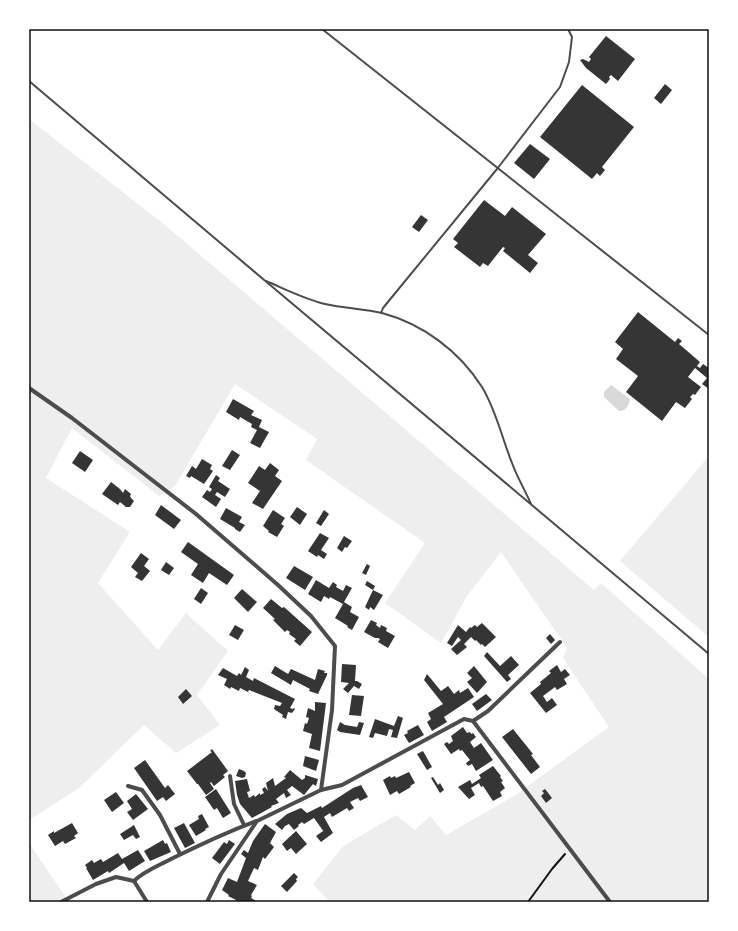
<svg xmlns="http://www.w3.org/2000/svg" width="738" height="931" font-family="'IBM Plex Sans',sans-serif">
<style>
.green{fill:#eee}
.water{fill:#d9d9d9}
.building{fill:#353535}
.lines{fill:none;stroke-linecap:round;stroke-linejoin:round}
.path{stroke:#111;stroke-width:2}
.service{stroke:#4c4c4c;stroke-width:2}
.minor{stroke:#4c4c4c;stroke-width:4}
.neatline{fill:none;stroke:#111;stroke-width:1.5}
</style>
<rect width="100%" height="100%" fill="#fff"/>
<g class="green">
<path d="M30,120L165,225L594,590L601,583L709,679V902H330L313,884L343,846L396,815L415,830L430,816L446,835L514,796L609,727L563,658L567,648L501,552L467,596L441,643L385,603L425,543L306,460L317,439L235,384L175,486L159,496L72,428L46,478L130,532L98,583L158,650L186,613L228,651L197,695L220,725L176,753L144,725L79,788L29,820Z"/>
<path d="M709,456V637L620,561Z"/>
<path d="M29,843L69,902H29Z"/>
</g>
<path class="water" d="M611,385L630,399C629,406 626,411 619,411L604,397V392Z"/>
<g class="building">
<path d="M606,36L635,59L618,81L611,75L609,77L610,79L606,84L586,68L580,60L583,59L589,62L591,59L589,57Z"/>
<path d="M665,84L672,90L661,104L654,98Z"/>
<path d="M582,85L634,127L602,167L605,170L600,176L597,173L592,179L540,137Z"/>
<path d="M530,144L550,159L534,179L514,163Z"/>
<path d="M484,200L505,216L512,207L546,234L528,255L538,263L530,273L503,251L505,248L503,247L488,266L483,263L480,267L454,247L458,243L453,239Z"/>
<path d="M421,215L428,220L419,232L412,227Z"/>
<path d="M638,312L675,342L678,338L682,341L679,344L700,362L697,366L700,368L703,364L709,368V389L702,384L707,378L695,368L688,377L701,387L695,395L693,394L690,397L692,399L685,408L676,402L662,421L626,392L638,376L616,359L623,349L615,342Z"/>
<path d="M233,399L254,411L251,415L262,420L259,427L269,432L260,448L250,443L257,430L251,427L252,424L240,417L239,420L226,412Z"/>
<path d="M232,450L240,455L230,470L222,466Z"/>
<path d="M80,451L93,460L85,472L72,463Z"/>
<path d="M202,459L212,465L210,469L213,471L204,484L191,476L190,478L186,476L192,466L196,469Z"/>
<path d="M270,463L279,470L275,476L282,481L263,509L252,503L260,491L248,483L259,466L265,470Z"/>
<path d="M216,475L220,478L218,481L230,489L225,497L217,492L215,495L221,499L216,507L202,497L207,490L210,492L212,489L209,487Z"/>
<path d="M111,482L120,489L123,493L125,489L131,494L130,496L131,498L134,501L130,507H126L120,502L118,505L102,494Z"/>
<path d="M161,505L181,520L174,529L155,515Z"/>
<path d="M297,507L307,514L300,525L290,517Z"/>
<path d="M226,508L242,517L239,522L245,525L240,532L235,529V528L220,519Z"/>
<path d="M273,510L285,518L281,524L284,526L277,537L268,532L269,531L263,526Z"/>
<path d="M324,510L329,514L321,526L316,523Z"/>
<path d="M320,533L329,538L321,550L327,554L324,559L318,555L317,557L308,551Z"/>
<path d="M344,536L352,541L347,548L345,547L342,552L337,548Z"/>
<path d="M188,542L234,575L227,585L209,573L203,583L191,575L198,564L181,552Z"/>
<path d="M141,553L149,559L144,566L150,571L142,581L135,577L138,573L131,567Z"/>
<path d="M166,562L174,568L169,575L161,570Z"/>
<path d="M367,564L370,566L366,575L362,573Z"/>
<path d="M294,566L313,577L305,590L286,578Z"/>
<path d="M316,580L329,588L333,582L337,585L336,587L343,591L346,585L352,588L344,602L352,607L350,612L359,617L352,630L347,627L348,626L335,618L343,604L330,597L329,599L324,596L321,602L308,594Z"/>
<path d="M367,581L375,586L373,590L383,595L374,610L370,607L369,610L365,607L373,590L365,585Z"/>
<path d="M201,588L208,593L201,604L194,599Z"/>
<path d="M242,589L257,602L248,612L234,598Z"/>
<path d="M271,599L282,608L284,607L312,632L300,646L294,641L296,639L289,634L290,632L287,630L285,632L273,620L275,619L263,608Z"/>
<path d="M371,620L377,623L376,625L380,628L381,625L387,628L386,631L395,636L388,648L378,642L380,639L378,638H375L364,632Z"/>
<path d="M482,623L496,637L485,647L482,644L481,645L476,640L475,641L471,637L464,644L467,647L457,655L451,649L461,640L458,637L452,646L447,643L458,625L466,632L470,627L471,628L475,625L477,627Z"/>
<path d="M235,625L244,630L238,640L229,635Z"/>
<path d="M550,634L555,640L551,644L546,638Z"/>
<path d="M487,652L500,666L511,656L519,665L508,675L511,679L507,682L484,656Z"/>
<path d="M342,664L356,665L355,681H357L362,684L359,689L354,686L348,693L343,689L349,683L341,682Z"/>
<path d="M557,665L561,672L565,669L570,675L564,679L567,684L557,690L555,687L543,696L547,702L552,698L557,705L546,713L530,693L541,684L540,682L551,673L549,671Z"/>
<path d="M275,666L288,674L291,669L315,680L318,669L325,671L324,673H327V675L318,694L309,691L310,689L293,680L291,685L271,673Z"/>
<path d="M474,666L487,682L477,693L467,682L472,678L467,673Z"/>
<path d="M245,667L249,670L246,677L253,681L254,678L295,699L290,708L293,709L294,708L295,709L292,713L288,712L286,719L282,717L283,715L274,709L275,705L280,706L282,703L249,690L248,692L240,688L239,691L231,687L230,689L224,685L227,679L218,675L223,668L237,676L239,673L241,675Z"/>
<path d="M427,674L441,691L448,686L454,694L459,690L460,693L468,688L474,697L444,717L447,722L432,731L427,722L431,719L428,713L443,704L424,680Z"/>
<path d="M186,689L192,696L183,704L178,697Z"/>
<path d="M486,694L492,700L477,711L472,704Z"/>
<path d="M352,695L364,696L361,716L349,715Z"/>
<path d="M315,702L326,703L320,751L309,748L312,734L303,731L305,723L307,724L309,718L306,717L308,708L315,711Z"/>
<path d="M398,716L403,718L397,738L391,737L393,730L389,729L387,736L375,733L373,738L369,737L375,719L394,726Z"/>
<path d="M340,722L345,725L357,727L359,722L364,723L360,735L340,732L337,730Z"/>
<path d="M418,725L424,735L409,743L404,735L408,733L407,731Z"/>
<path d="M463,727L467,733L470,732L471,734L473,733L476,737L470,742L474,748L481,743L493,760L476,771L472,764L468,766L466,763L470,760L462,750L460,751L459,749L451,754L444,744L447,742L449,744L453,741L451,736Z"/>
<path d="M513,729L533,754L531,755L540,767L531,774L502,737Z"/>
<path d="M212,749L228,771L223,775L225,777L214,786L211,782L210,783L214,789L206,795L198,784H197L187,771L212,752L210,751Z"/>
<path d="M423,751L432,767L427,770L417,754Z"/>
<path d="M305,756L319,760L316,771L303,766Z"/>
<path d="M145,760L165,788L168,785L175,794L166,801L163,797L157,801L134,768Z"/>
<path d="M493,766L501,776L500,777L503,781L501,782L505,788L500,792L502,796L493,801L483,786L481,787L479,783L471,788L475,795L469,799L458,787L470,780L472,784L481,778L479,775Z"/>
<path d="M239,769L244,771L246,773L245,777L242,778L236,776Z"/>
<path d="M290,770L302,780L305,778V775L318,779L316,786L313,784L304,795L292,786L287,790L291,795L286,798L284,793L276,799L279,803L271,806L272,807L252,818L240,804L237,795L235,781L247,779L250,791L247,792L249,798L254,795L255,797L260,793V795L264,793L262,789L265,787L268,791L266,783L273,778L275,786L286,778L284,777Z"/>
<path d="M409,772L415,783L410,786L411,787L399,794L397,791L390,795L383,780L390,776L391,778L395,776L396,778Z"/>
<path d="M433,777L438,785L440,783L444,790L440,793L431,778Z"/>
<path d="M361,785L368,797L360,801L358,798L350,802L354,808L349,811L347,808L332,817L330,813L324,817L333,833L321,842L316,836L323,831L324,832L314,818L304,824L302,822L298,825L299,826L294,830L289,824L285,826L282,830L275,824L287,814L301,808L307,813L321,806L322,808L353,788Z"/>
<path d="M216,789L231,813L223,818L217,808L214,810L205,797Z"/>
<path d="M545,789L552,798L546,803L541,796L544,793L542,791Z"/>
<path d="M116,792L124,803L112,812L104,800Z"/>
<path d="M136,794L148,809L133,820L127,812L132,809L127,801Z"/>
<path d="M202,814L209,827L205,829L206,830L196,836L189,825L199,819L198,816Z"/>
<path d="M72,823L78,833L74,836L76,838L65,844L63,841L55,846L48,835L54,831V833Z"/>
<path d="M184,823L195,843L185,848L174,828Z"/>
<path d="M265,824L276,832L270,843L274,847L265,859L263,857L258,870L254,868L248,881L257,885L251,895L252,896L251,898L258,902H235L236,900L228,896L229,895L222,890L228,878L237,882L246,858L241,854L244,850L248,853L253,841Z"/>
<path d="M134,825L140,837L136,839L133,835L124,840L120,834Z"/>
<path d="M296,831L307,844L296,854L291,848L287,851L282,844Z"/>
<path d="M163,840L165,844L167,843L171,852L150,861L144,851Z"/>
<path d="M229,840L235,844L220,864L212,858L224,842L227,844Z"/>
<path d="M138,850L145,861L129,871L124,863L109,873L108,871L93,880L86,868H87L85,865L92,860L94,863L101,859L103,862L118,853L122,859Z"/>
<path d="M294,873L298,877L296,879L297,881L287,892L281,886Z"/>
</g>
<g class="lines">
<path class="path" d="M528,902L552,869L565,854"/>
<g class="service">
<path d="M322,29C451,132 580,233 709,335"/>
<path d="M29,81L263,279L709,654"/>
<path d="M266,281C285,289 304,299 325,304C343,308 363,309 382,313C423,324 459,351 482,387C496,410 502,438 512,463C517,477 525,490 531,504"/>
<path d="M381,313L383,308L497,169L560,87L569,62L572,37L568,29"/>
</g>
<g class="minor">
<path d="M29,388L72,418L196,514L278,585L311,616L335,646L332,710L321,790"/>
<path d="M473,721L488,711L560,642"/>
<path d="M230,776L234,804L244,825"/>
<path d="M128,786L142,790L160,815L180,854"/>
<path d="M134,881C144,871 158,866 171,859C199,845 227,832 256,821"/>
<path d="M134,881L147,902"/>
<path d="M61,902L96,884L116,877L134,881"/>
<path d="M207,902L221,874L257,821L321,790L342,785L464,719L473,721L610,902"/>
</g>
</g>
<rect width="738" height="931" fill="none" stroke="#ffffff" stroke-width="60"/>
<rect x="30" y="30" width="678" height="871" class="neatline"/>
</svg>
